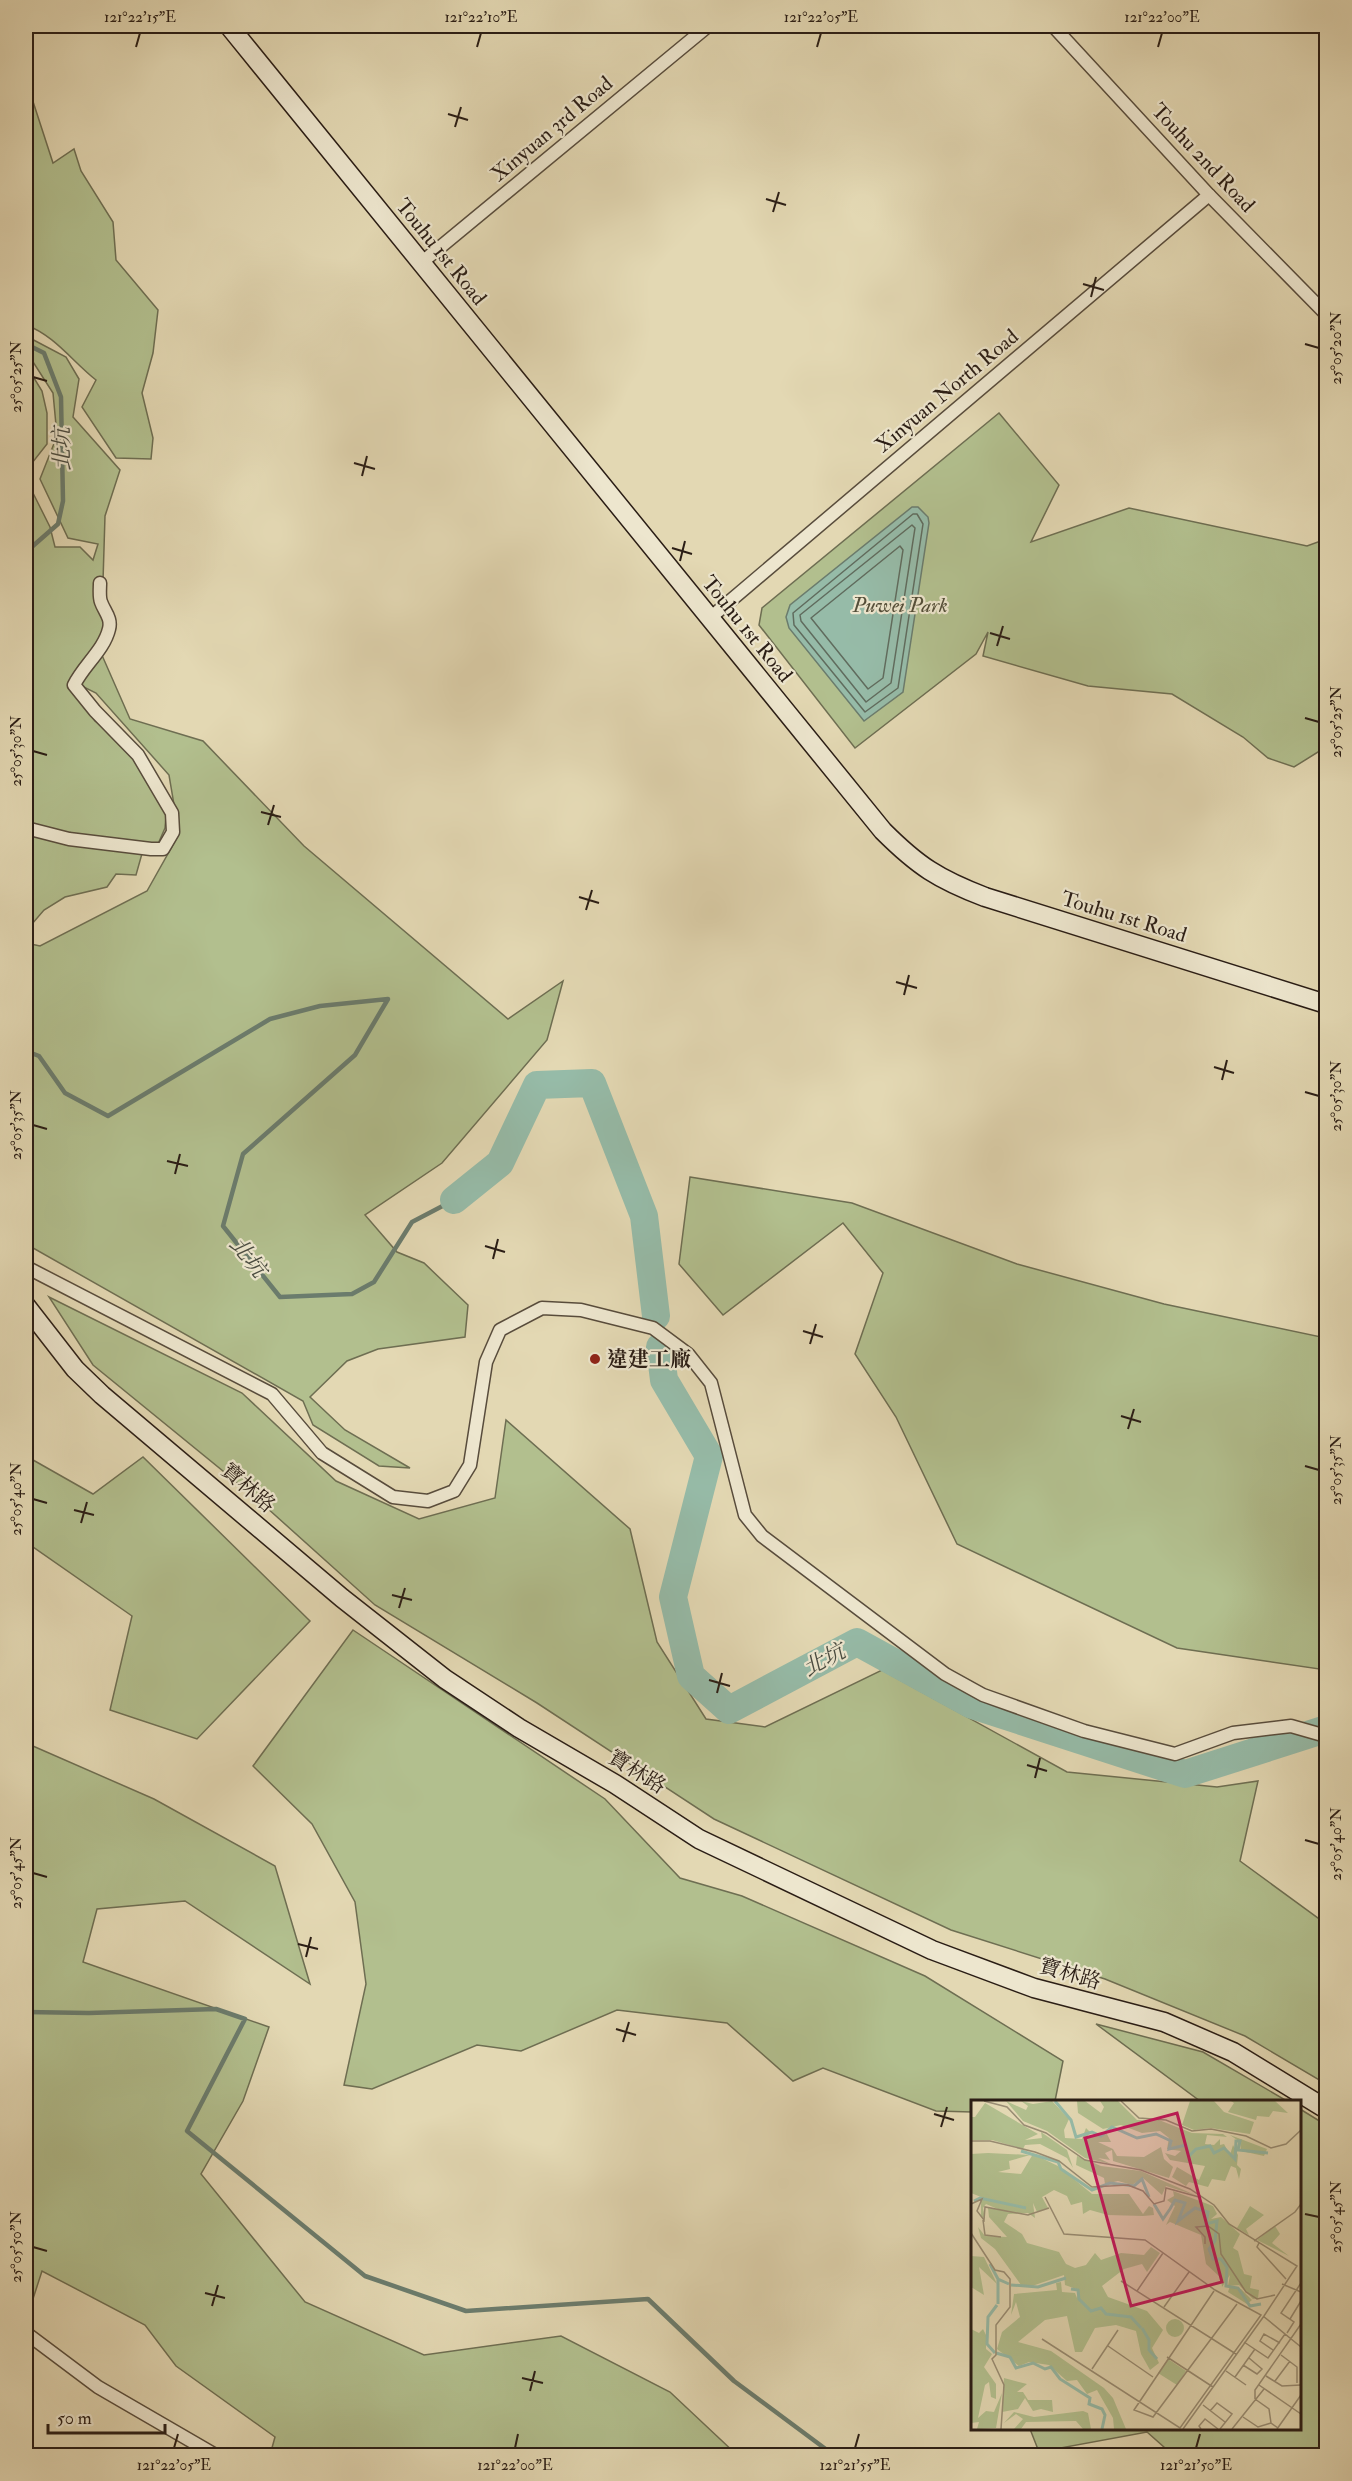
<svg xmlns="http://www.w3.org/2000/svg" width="1352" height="2481" font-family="'IM FELL Double Pica','Noto Serif TC',serif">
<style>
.green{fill:#b2bf8e;stroke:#6e6e52;stroke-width:1.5}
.water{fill:#96bba8;stroke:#6b7c6d;stroke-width:1.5}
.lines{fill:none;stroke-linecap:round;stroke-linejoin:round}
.shore{stroke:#606c5e;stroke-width:1.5}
.stream{stroke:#6b7c6d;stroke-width:4.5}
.river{stroke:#96bba8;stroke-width:28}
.street-casing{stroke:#584c3c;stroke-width:15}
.secondary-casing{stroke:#2a1d15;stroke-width:21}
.street{stroke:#ede6ce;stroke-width:12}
.secondary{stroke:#ede6ce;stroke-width:18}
.ticks{fill:none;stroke:#2a1d15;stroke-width:2}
.poi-dot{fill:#8f2418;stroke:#ede6ce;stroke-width:2}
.labels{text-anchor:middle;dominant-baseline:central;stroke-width:4.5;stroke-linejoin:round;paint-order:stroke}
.street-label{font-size:21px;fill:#2a1d15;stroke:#ede6ce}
.park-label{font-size:21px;font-style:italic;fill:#534e39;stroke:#ede6ce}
.poi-label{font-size:21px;font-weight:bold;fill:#2a1d15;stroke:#ede6ce;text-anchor:start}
.water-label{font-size:22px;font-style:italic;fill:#4a4c41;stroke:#ede6ce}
.inset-river{fill:none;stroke:#96bba8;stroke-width:3}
.inset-road{fill:none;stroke:#998d74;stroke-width:1.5}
.view{fill:#c2185b;fill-opacity:0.15;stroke:#c2185b;stroke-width:3}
.inset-edge{fill:none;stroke:#2a1d15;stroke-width:3}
.neatline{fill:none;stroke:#2a1d15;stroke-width:2}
.ticks-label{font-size:15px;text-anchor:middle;fill:#2a1d15}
</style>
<rect width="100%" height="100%" fill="#e3d8b3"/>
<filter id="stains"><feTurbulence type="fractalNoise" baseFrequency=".00333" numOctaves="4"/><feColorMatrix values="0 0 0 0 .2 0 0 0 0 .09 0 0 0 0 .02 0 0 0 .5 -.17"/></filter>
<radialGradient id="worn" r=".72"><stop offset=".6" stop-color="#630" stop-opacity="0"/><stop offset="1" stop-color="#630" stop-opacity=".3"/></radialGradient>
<g class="green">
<path d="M26,80L53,163L74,149L81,171L113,222L116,260L158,310L153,353L142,393L153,438L151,459L116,458L82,407L96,380C73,362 54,335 26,325Z"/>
<path d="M26,336L66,357L79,379L73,417L120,470L105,516L102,614L104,625L101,653L130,719L203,741L304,846L508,1019L563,981L547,1040L442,1163L365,1215L397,1252L424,1263L468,1305L465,1337L378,1349L347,1361L310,1397L345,1430L410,1468L379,1466L313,1425L303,1401L26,1244V943L40,946L147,891L179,834L169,775L96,693L82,686L79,699L95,721L130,747L167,805L165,828L158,844L143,850L136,875L116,874L107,887L65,897L44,910L26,931V365L42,391L47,413V444L32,463L27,481L50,527L55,547H80L93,560L98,544L68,538L40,479L57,436L53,393L26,351Z"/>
<path d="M999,413L1059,485L1031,542L1129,508L1307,546L1326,539V747L1294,767L1268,758L1243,737L1172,694L1088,686L983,656L988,632L976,654L855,748L759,625L762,608Z"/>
<path d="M690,1177L852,1203L1017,1264L1164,1304L1326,1338V1670L1177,1648L957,1544L896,1417L855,1354L883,1273L843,1223L723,1315L679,1264Z"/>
<path d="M49,1297L242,1393L336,1481L419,1519L495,1498L506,1420L630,1529L657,1642L706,1719L765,1727L882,1670L1067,1772L1217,1787L1258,1781L1240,1861L1326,1924V2084L1245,2036L1105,1979L951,1930L714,1819L537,1703L375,1605L256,1498L93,1365Z"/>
<path d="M26,1456L93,1494L143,1457L310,1621L197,1739L110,1710L132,1616L26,1542Z"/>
<path d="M353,1630L605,1799L680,1878L742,1896L925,1976L1063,2061L1055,2101L972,2102V2112L936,2111L823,2068L793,2081L727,2023L617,2010L521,2051L477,2045L372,2089L344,2085L366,1984L355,1902L312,1824L253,1766Z"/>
<path d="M26,1743L154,1799L275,1866L310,1984L185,1901L97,1909L83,1962L269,2027L243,2101L201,2174L305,2302L424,2355L561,2336L670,2392L737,2455H270L275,2437L176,2366L145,2325L42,2271L31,2305L26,2301Z"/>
<path d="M1096,2024L1203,2052L1287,2101H1200Z"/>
<path d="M1300,2109L1326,2125V2455H1173L1147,2432L1039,2452L1030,2429L1300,2428Z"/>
</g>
<path class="water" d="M912,507H918L928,517L929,523L903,692L864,721L789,628L786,617L790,605Z"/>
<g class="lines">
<g class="shore">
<path d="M913,514H917L923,524L898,688L865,712L794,625L793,613Z"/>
<path d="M912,525L915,528L891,683L866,702L801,621L800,615Z"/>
<path d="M900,546L903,550L883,678L868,689L811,618Z"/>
</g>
<g class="stream">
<path d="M26,344L44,353L61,397L63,501L58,524L26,552"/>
<path d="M26,1051L39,1056L65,1093L108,1116L270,1019L320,1006L388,999L355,1055L243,1154L223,1226L280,1297L352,1294L374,1282L412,1222L454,1200"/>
<path d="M26,2012L89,2013L216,2009L245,2019L187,2131L365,2276L466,2311L648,2299L734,2381L835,2456"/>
</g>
<g class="river">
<path d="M454,1200L500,1163L537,1085L592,1083L644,1216L656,1316"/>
<path d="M660,1347L664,1380L709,1456L673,1597L691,1676L729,1710L857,1642L972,1705L1185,1774L1326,1729"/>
</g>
<g class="street-casing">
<g id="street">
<path d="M1053,26L1209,195L1326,314"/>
<path d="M421,263L708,26"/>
<path d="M710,618L1209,195"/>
<path d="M26,828L69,839L151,849H163L173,832L172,813L138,755L95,711L74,685C83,666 104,650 109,629C112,618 104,611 101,602C99,597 100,589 100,583"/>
<path d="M26,1267L272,1394L322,1453L393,1497L428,1501L454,1491L470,1465L486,1362L500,1330L542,1308L581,1310L653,1328L688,1354L711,1383L745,1515L762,1536L945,1674L983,1695L1084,1731L1175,1754L1233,1733L1291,1726L1326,1736"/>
<path d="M26,2333L98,2387L217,2456"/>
</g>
</g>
<g class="secondary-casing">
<g id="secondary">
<path d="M229,26L883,831C918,866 938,879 985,897L1326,1004"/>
<path d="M26,1306L75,1369L102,1395L342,1598L445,1679L519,1728L615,1784L699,1839L932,1950L1034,1988L1164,2022L1233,2052L1326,2109"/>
</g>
</g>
<use href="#street" class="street"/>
<use href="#secondary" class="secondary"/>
</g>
<path class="ticks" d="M136,47L140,33M477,47L481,33M817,47L821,33M1158,47L1162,33M448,114L468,120M455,127L461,107M766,199L786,205M773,212L779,192M1083,284L1104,290M1091,297L1096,277M1305,344L1319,348M33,377L47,381M354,463L375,469M362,476L367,456M672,548L692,554M680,561L685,541M990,633L1010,639M997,646L1003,626M1305,718L1319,722M33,751L47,755M261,812L281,817M268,825L274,805M579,897L599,903M586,910L592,890M896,982L917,988M904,995L909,975M1214,1067L1234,1073M1222,1080L1227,1060M1305,1092L1319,1096M33,1125L47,1129M167,1161L188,1166M175,1174L180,1154M485,1246L505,1252M493,1259L498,1239M803,1331L823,1337M810,1344L816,1324M1121,1416L1141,1422M1128,1429L1134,1409M1305,1466L1319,1470M33,1499L47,1503M74,1510L94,1515M81,1523L87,1502M392,1595L412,1600M399,1608L405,1588M709,1680L730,1686M717,1693L722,1673M1027,1765L1047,1771M1035,1778L1040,1758M1305,1840L1319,1844M33,1873L47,1877M298,1944L318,1949M306,1957L311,1937M616,2029L636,2035M623,2042L629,2022M934,2114L954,2120M941,2127L947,2107M1305,2214L1319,2217M33,2247L47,2251M205,2293L225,2298M212,2306L218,2285M522,2378L543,2383M530,2391L535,2371M174,2448L178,2434M515,2448L518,2434M855,2448L859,2434M1196,2448L1200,2434"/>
<circle class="poi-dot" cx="595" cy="1359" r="6"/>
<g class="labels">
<g class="street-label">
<text transform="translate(552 129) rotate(-40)">Xinyuan 3rd Road</text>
<text transform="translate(1203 158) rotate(47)">Touhu 2nd Road</text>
<text transform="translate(441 252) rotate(51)">Touhu 1st Road</text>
<text transform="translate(947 391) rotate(-40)">Xinyuan North Road</text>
<text transform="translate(747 629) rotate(51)">Touhu 1st Road</text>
<text transform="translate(1124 917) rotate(17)">Touhu 1st Road</text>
<text transform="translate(248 1488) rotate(41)">寶林路</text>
<text transform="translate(637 1772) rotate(32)">寶林路</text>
<text transform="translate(1070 1974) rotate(16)">寶林路</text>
</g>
<g class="park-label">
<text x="900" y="605">Puwei Park</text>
</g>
<g class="poi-label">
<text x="607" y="1359">違建工廠</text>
</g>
<g class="water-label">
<text transform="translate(62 449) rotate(-91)">北坑</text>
<text transform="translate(248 1257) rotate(51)">北坑</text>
<text transform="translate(824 1660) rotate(-28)">北坑</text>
</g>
</g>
<g transform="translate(971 2100)">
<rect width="330" height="330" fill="#e3d8b3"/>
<path d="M35,1L55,10L57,6L50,1L62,4L81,1L98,19L93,30L94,38L111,39L115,28L119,32L116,37L136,34L140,42H127L142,49L146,56L173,57L190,47L193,59L202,67L198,78L142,61L141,50L134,53L139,60L127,58L140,64L114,58L76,31L52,21ZM106,1H114L130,13L133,7L129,1H147L166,20H188L221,33L252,34L256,37L236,35L234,44L243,45L249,39V45L253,44L259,55L262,45L267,55L266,65L270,69L268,79L265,68L260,66L254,81L241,79L237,87L218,82L215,86L201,77L206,67L228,80L234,66L199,60L194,53L204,56L210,51L196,49L198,38L189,31L171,33L150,25L132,29L107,13ZM219,1H243L253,12L283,22L279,34L240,28L223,30L211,25ZM260,1H304L317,13L302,11L298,17L286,16L285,20L257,12L263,3ZM14,3L67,34L54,40L71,38L70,32L96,50L102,68L96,58L69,44L54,45L52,49L21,40H0V17H4ZM259,35L296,49L293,56L270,51L269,42ZM17,53L59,55L38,61L39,69L27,72L50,74L62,54L87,66L121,94H158L172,114L178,106L182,108L183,115L172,116L137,115L119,110L112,114L111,102L100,105L96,96L83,90L71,97L77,108L66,112L62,103L64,118L57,113L37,114L33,122L51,134L56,143L88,152L95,164L104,168L115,165L124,153L130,160L150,153L173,155L180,147L189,153L176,172L171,164L153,169L131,186L137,197L176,211L192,230L181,248L188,263L179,270L170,254L165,231L145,225L124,228L111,252H104L96,216L74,220L47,242L80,251L133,288L142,298L155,329H143L142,318L126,290L116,294L106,280L96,281L78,265L58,262L48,266L26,249L31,232L49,217L45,202L40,215L43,194L86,190L85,183L90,182L91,192L104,193L106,198L108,190L94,185L93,175L61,186L50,185L24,149L10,138L7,127L14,136L36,137L18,117L17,108L29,110L15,104L12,108L14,118L10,117V97L0,93V54ZM106,56L130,66L170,71L224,95L195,86L191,95L172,78L161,85L147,81L134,84L133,78L105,65ZM202,91L242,106L246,114L240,119L250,117L269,134L262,148L267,151L273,174L281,176L279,188L288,190L287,198L282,199L268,185L257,186L259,175L251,187L250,178L235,164L230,135L199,122L195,125L204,106L196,100L203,96ZM279,106L293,115L275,129L278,135L266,128ZM304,126L309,134L301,143L318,156L286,140ZM0,156L13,157L26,184L8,167L13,195L0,187ZM259,186L270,189L281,200L276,204L257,192ZM195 228a9 9 0 1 1 18 0a9 9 0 1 1-18 0ZM0,229L8,233L12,229L15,235V249L21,254L13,267L25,284V299L20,297L18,282L14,285L7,318L15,311L23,312L31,293L25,328L6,329L8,322L0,323ZM197,259L215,271L206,285L187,273ZM33,278L56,284L46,292H52L57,300H81L82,312L70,309L62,311L54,298L47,309L31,312ZM112,311L117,313L120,329H112L105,321L55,322L50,329H43L52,319L45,314L33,323L43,312L63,317Z" fill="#b2bf8e"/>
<path class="inset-river" d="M84,1L100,20L105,37L121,32L130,36L141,27L166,38L185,34L200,41L198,49L215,45L218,56L225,49L239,46L243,53L253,48L264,59L265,41H269L267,50L297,53M50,51L87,62L90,69L121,90L139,83L163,86L171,79L178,97M3,101L9,98L55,108M183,104L192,119L199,109M199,109L204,100L214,103L207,121L224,108L237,112L235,124L246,121L244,141L238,149L242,159H250L256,167L255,186L267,188L279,206L290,204M19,164L27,179L38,184M27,179V204M40,185L67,187L95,178M100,189L107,190L108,199L120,211L130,208L135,214L160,217L170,228M171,228L178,240V250L186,259M24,253L16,244L17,217L26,205M25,253L39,257L45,268L62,263L74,269L80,267L89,279L119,298L118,304L131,309L134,315L131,329"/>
<path class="inset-road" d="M13,1L36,7L53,25L75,33L114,60L170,70L219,89L243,105L258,124L326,166L293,216M150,1L168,18L195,20L221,31L240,29L275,36L300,48L315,44L330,30M0,41H19L64,52L88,61L121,87L157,85L172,91L183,104L193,101L195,88L228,97M0,104L11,99L6,111L13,120L14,107L57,115L78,108M12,120L14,135L30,137M0,133L24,170L33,172L39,179V207L25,225V255L21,259L33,285L30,329M283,141L324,112L330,104M288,143L286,147L315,179M234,144V137L225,127L237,126L248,134L250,154L275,192L286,199L304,195M150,181L265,254M311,184L330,192M166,191L192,153M243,191L163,310L182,317L266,204M193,207L218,172M292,216L330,247M319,219L330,201M316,233L323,222L310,213L330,183M71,239L209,328L290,215L244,190L174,140L93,134L74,97M273,242L297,258L314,234M137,246L182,277M302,250L289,241L293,234L309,243M310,255L326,267V283M196,257L242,287M272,265L286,274L291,269L278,258M121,269L147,230M255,271L275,285M295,276L311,286L330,285M264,277L284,249M304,281L319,261M288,285L330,314M284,299V290L330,224M284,299L298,309L300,323L307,328M232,305L254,322M239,311L246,303L261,314L249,329M272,317L287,327L300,323M212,329L293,216M230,329L228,326L234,319L247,329M261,329L293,289M306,329L330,295"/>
<path class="view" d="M206,13L251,182L160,206L114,38Z"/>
<rect width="330" height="330" class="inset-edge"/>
</g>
<rect width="1352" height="2481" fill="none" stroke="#e3d8b3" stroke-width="66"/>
<path d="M48 2424v9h117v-9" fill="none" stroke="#2a1d15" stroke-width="3"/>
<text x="57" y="2424" font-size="18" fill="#2a1d15" stroke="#ede6ce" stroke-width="4.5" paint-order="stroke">50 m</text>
<rect x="33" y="33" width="1286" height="2415" class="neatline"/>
<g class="ticks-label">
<text x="140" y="22">121°22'15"E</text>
<text x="481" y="22">121°22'10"E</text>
<text x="821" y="22">121°22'05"E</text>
<text x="1162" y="22">121°22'00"E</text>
<text transform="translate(1336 348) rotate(-90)" y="5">25°05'20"N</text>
<text transform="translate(16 377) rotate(-90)" y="5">25°05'25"N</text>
<text transform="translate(1336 722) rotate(-90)" y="5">25°05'25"N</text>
<text transform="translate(16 751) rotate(-90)" y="5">25°05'30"N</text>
<text transform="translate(1336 1096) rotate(-90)" y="5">25°05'30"N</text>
<text transform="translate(16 1125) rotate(-90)" y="5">25°05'35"N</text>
<text transform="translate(1336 1470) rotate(-90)" y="5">25°05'35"N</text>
<text transform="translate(16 1499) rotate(-90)" y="5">25°05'40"N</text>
<text transform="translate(1336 1844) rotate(-90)" y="5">25°05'40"N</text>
<text transform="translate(16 1873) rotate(-90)" y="5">25°05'45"N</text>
<text transform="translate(1336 2217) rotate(-90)" y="5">25°05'45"N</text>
<text transform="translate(16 2247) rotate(-90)" y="5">25°05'50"N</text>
<text x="174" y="2470">121°22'05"E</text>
<text x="515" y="2470">121°22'00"E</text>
<text x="855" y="2470">121°21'55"E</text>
<text x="1196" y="2470">121°21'50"E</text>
</g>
<rect width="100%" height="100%" filter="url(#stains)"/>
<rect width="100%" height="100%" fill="url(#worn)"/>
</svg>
